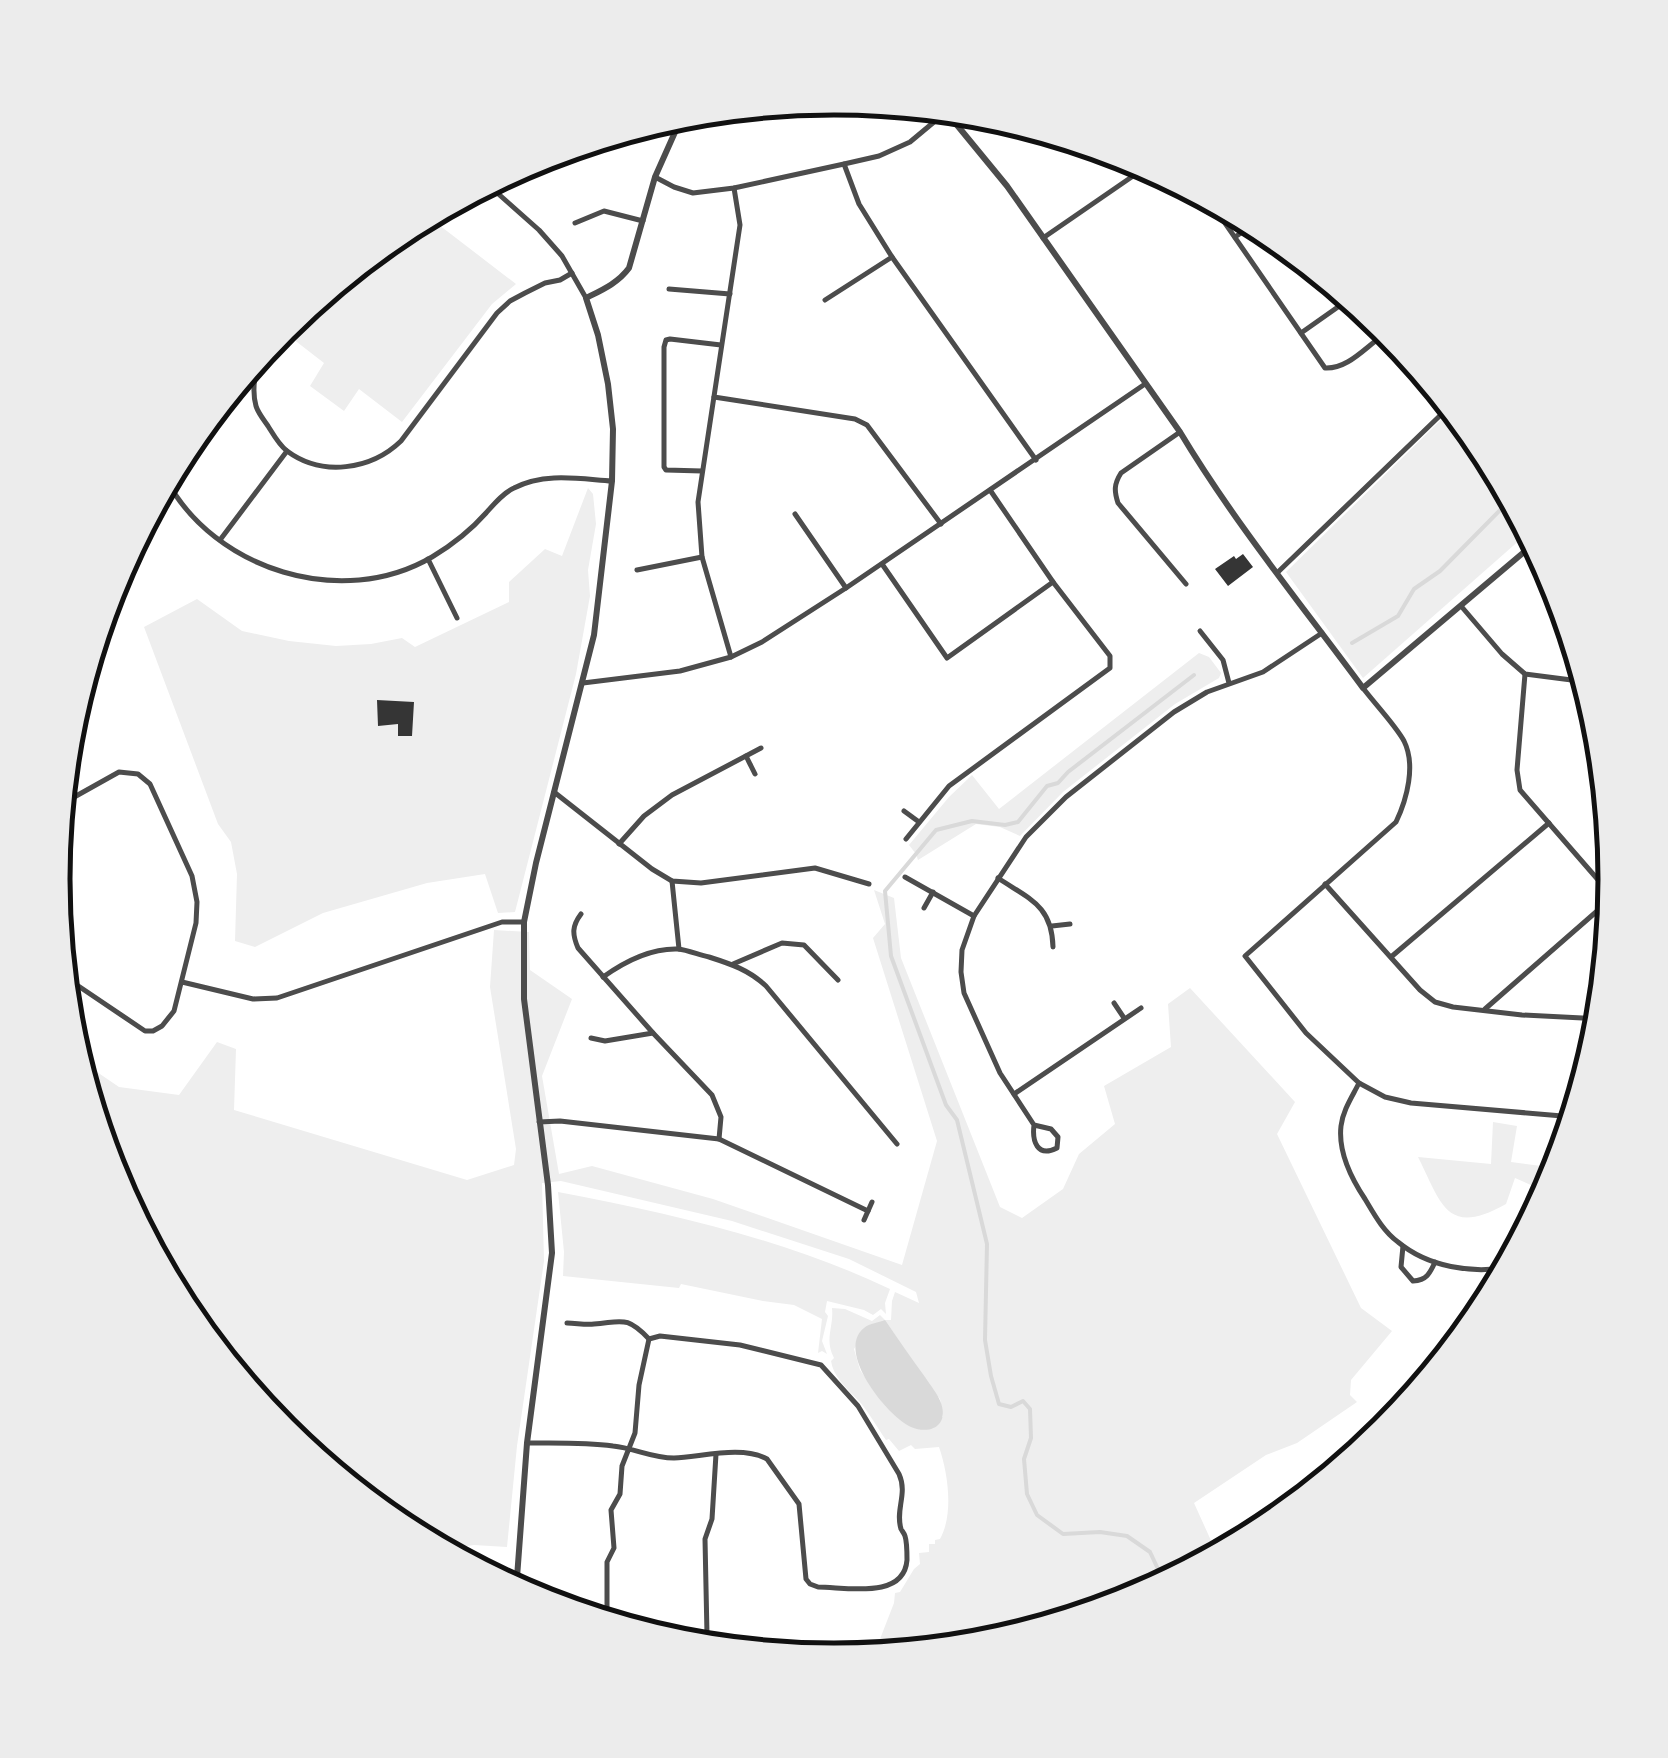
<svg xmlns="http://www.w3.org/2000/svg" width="1668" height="1758" font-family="'Zilla Slab',serif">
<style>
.green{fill:#eee;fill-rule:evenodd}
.water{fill:#d9d9d9}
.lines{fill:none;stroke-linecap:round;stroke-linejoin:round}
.stream{stroke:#d9d9d9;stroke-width:4}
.building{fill:#353535}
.minor{stroke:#4c4c4c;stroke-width:5}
.tertiary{stroke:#4c4c4c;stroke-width:6}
.rim{fill:none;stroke:#111;stroke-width:5}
</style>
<rect width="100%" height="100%" fill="#fff"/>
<g class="green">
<path d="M426,215L516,284L492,304L402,422L359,389L344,411L310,386L324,363L284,332L299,312L400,229Z"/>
<path d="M1453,408L1484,445L1530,531L1363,678L1286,572Z"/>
<path d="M588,488L593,494L596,524L588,570L590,596L576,674L515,912L498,913L485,874L427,883L323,913L255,947L235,941L237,874L231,842L218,824L144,627L197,599L242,631L289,641L336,646L371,644L402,638L415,647L509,602V582L545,549L562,556Z"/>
<path d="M1199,653L1209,657L1221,673L1219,678L1175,704L1063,792L1020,836L1000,827L976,824L918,860L916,854L909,845L949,797L972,775L999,809Z"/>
<path d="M874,890L894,898L901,958L1000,1207L1022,1218L1063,1189L1079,1154L1115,1124L1104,1086L1171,1047L1168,1004L1190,988L1295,1102L1277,1134L1361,1308L1392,1331L1351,1380L1350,1395L1357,1402L1297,1443L1266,1455L1194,1503L1218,1556L1133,1601L986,1646L843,1660L878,1652L880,1639L894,1603L895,1593L900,1592L914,1569L920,1564L919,1553L929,1552V1544H935V1540L940,1539C954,1514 948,1473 939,1447L915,1449L911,1445L899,1451L889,1439L886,1440C877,1427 868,1411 858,1400C847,1389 833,1376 831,1361L834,1358C824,1339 834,1327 832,1308L845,1309L872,1321L880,1315L885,1320H891L892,1301L895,1292L919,1303L916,1292L849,1259L732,1221L561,1181L542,1183L544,1261L517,1446L507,1547L474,1545L439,1550L399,1528L281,1431L184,1313L112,1178L75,1057L119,1087L179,1095L217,1042L236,1049L234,1110L467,1180L514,1165L516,1149L490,987L494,930L529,932L530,970L572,999L542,1076L559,1174L592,1166L713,1199L902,1265L937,1141L873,938L885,924ZM880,1323L940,1399L943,1417L883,1403L860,1370L854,1349L871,1324Z"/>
<path d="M1493,1122L1517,1126L1511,1162L1556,1168L1547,1192L1515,1178L1506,1204C1447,1237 1442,1205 1418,1157L1491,1164Z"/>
<path d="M558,1192C672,1214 785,1239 890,1289L885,1303L886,1314L881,1309L873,1315L864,1310L827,1301L825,1312L828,1316L822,1341L827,1354L822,1351L818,1353L822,1319L794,1305L763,1301L681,1284L679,1288L563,1276L564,1252Z"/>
<path d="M745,1638L750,1641H823L827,1647L824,1648L826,1654L836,1660L745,1652Z"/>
</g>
<path class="water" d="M885,1320C898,1339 911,1358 925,1377C930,1385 938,1394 941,1403C949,1426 930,1435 911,1427C887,1416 835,1351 864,1328C870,1323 878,1323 885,1320Z"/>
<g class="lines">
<g class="stream">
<path d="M1352,643L1398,616L1414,589L1440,571L1512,498"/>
<path d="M1165,1584L1150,1552L1127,1536L1100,1532L1063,1534L1037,1515L1027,1494L1024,1459L1031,1438L1030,1409L1023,1401L1011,1407L999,1404L991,1376L985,1340L987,1244L957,1120L946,1105L891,956L885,891L936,830L972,821L1005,825L1018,822L1047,786L1058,783L1068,772L1194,675"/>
</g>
</g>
<g class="building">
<path d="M1243,554L1253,567L1228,586L1215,569L1234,556L1236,559Z"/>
<path d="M377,700L414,702L412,736H398V724L378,726Z"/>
</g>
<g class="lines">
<g class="minor">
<path d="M679,122H707L808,100"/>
<path d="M844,164L859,204L892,257L1036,460"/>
<path d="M655,177L674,187L693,193L734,188L844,164L879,156L910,142L946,112"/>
<path d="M486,183L539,230L562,256L586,298"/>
<path d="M1207,197L1325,368C1346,369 1362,351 1378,339L1379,327L1373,316"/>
<path d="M575,223L604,211L643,221"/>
<path d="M1235,237L1256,223"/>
<path d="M1043,238L1149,165"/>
<path d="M669,289L730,294"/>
<path d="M825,300L892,257"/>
<path d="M1301,333L1345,302L1353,299"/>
<path d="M261,352C256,369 251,388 256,406C258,413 264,420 268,426C273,434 279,445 287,451C322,477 371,470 401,441L497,313L510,301L525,293L545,283L560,280L572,273"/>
<path d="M714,397L855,419L867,425L941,524"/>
<path d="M1180,432L1121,473C1114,484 1114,491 1118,503L1186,584"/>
<path d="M702,471L666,470L664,467V347L666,340L670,339L721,345"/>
<path d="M166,479C214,570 342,610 432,557C452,545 471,530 486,513C494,504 503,493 514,488C545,472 580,479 612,481"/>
<path d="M795,514L846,588"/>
<path d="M220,540L287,451"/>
<path d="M428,559L457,618"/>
<path d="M882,564L947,658L1053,582L990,490"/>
<path d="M637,570L702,557"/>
<path d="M1277,573L1451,405"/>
<path d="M1461,606L1502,654L1525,674L1587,682"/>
<path d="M1200,631L1223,660L1229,683"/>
<path d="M731,657L702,557L698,502L740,225L734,188"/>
<path d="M1525,674L1517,770L1520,790L1613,897"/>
<path d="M583,683L680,671L731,657L762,642L846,588L1145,384"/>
<path d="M1363,688C1375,704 1396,726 1404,741C1416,765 1407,799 1396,822L1245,956L1306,1033L1359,1083L1385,1097L1411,1103L1574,1117"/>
<path d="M72,711C90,685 97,658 98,627"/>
<path d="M746,756L755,774"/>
<path d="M554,792L652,869L672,881L701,883L815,868L869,884"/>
<path d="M60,805L119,772L138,774L150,784L192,876L197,902L196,923L174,1011L162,1026L153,1031H145L62,975"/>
<path d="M904,811L919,822"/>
<path d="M906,839L949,786L1110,668V656L1053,582"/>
<path d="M619,844L644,816L672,795L761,748"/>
<path d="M905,877L974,916"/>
<path d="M998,878C1029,899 1052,905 1053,947"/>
<path d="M672,881L679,949"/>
<path d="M1325,884L1420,990L1435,1002L1453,1007L1522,1015L1602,1019"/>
<path d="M924,908L933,892"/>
<path d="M581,914C572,926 572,934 578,948L653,1033L712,1095L721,1117L719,1139"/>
<path d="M1052,926L1070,924"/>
<path d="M1391,957L1549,823"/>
<path d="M733,964L782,943L804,945L838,980"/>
<path d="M603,977C624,962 651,948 678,949C688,950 699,955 709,957C731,964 749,970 766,986L897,1144"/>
<path d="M182,982L253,999L277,998L502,922H524"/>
<path d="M1114,1003L1124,1018"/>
<path d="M1485,1009L1612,898"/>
<path d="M591,1038L605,1041L653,1033"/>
<path d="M1359,1083C1352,1097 1343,1110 1341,1126C1338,1152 1351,1178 1365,1199C1374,1214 1383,1231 1398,1242C1428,1267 1472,1274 1509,1267"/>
<path d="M1014,1094L1141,1008"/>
<path d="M539,1122L560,1121L719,1139L868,1211"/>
<path d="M1034,1125C1032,1141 1037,1158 1057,1148L1058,1137L1051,1129L1034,1125L1000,1073L964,993L961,972L962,950L974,916L1026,837L1066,797L1174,712L1207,692L1263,672L1322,633"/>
<path d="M864,1220L872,1202"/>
<path d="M1403,1246L1401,1267L1413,1281C1427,1280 1430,1273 1435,1262"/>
<path d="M567,1323C576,1323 585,1325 594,1324C622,1322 626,1315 649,1339"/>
<path d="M527,1443C556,1443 585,1442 613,1446C634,1448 652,1458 674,1458C701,1457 742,1445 767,1459L799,1504L806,1579L810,1584L818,1587C846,1587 904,1600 907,1560C907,1553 907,1542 905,1536C904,1533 902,1531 901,1529C895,1509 908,1494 899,1474L858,1406L821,1365L740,1345L660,1336L649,1339L639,1385L635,1433L622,1466L620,1494L611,1510L614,1548L607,1562V1623"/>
<path d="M675,1644L699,1643L707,1635L705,1539L712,1519L716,1454"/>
</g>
<g class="tertiary">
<path d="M943,108L1007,186L1180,432C1234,522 1301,604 1363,688L1536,542"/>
<path d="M516,1591L527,1443L552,1253L548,1185L524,999V922L536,863L594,635L612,481L613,429L608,384L598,335L586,298C602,290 618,283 629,268L655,177L684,112"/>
</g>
</g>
<path d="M0 0H1668V1758H0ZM70 879a764 764 0 1 1 1528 0a764 764 0 1 1-1528 0Z" fill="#ececec" fill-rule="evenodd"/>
<path class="rim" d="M70 879a764 764 0 1 1 1528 0a764 764 0 1 1-1528 0Z"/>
</svg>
